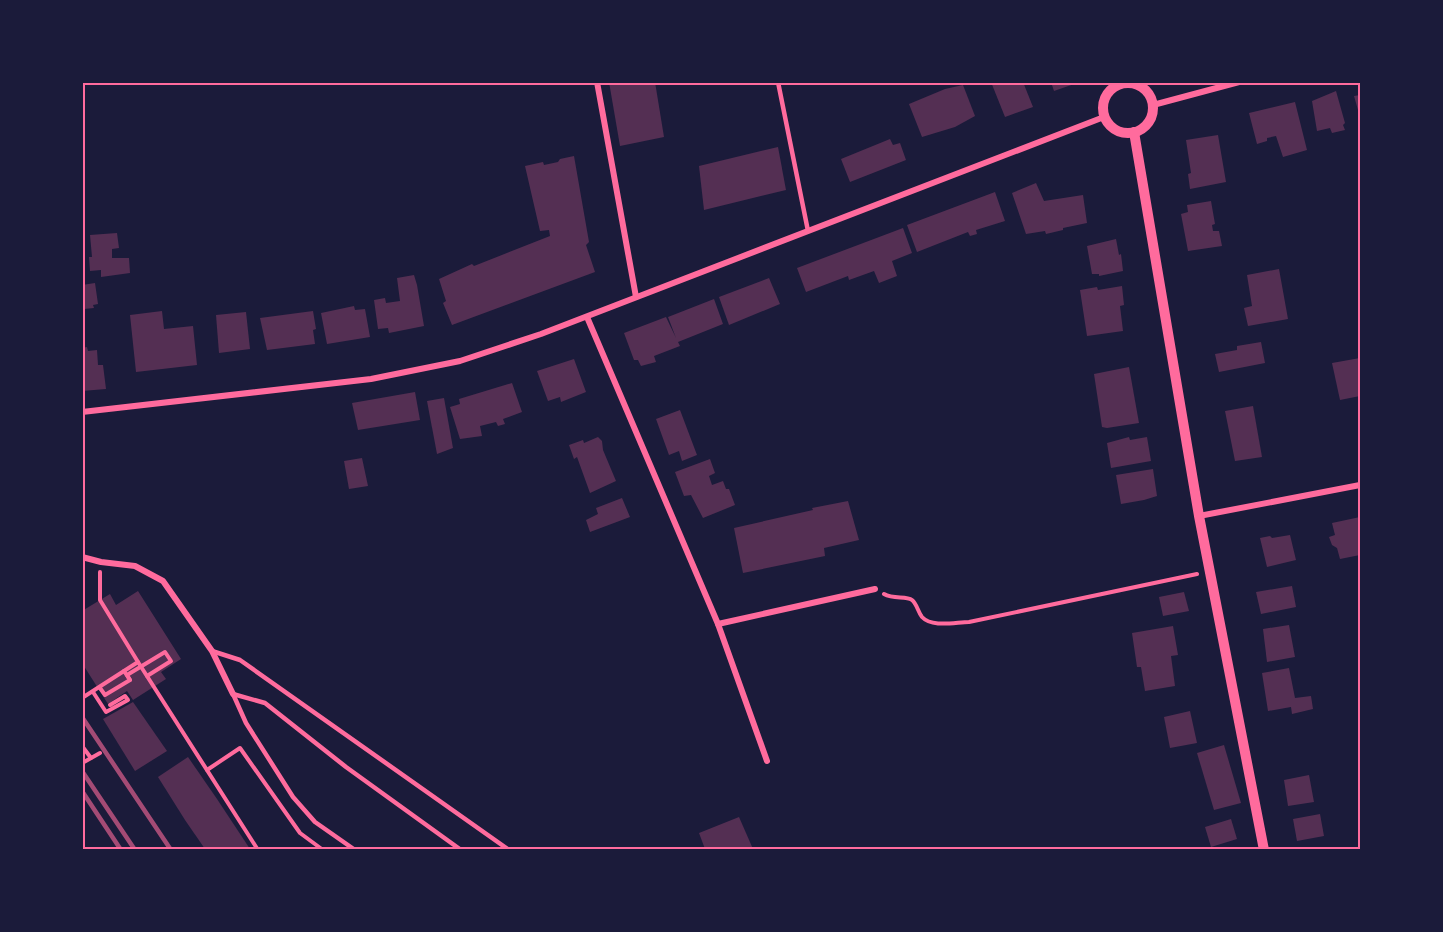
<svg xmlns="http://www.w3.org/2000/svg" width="1443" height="932" font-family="Inter,sans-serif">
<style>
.building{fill:#542f53}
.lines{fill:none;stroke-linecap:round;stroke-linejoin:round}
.path{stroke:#ff6b9d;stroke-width:4}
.service{stroke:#ff6b9d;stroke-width:4.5}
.minor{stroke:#ff6b9d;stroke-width:6}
.tertiary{stroke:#ff6b9d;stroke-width:10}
.rail{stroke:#a44b75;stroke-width:4.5}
.neatline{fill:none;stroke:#ff6b9d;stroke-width:2}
</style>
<rect width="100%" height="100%" fill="#1b1b3a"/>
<g class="building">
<path d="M609,82H655L664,137L620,146Z"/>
<path d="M991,82H1023L1033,107L1005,117Z"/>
<path d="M1051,82H1076L1077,83L1054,91Z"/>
<path d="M963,85L975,116L955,127L922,137L909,104L945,89Z"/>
<path d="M1336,91L1345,123L1343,125L1345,130L1332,133L1330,128L1317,131L1312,101Z"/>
<path d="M1360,95V117L1354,96Z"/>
<path d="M1295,102L1307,150L1283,157L1276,136L1267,138V141L1257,144L1249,113Z"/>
<path d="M1218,135L1226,182L1190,189L1188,174L1191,173L1186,140Z"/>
<path d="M890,139L893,145L900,143L906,160L850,182L841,159Z"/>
<path d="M778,147L786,190L704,210L699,166Z"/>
<path d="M574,156L589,242L586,245L595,272L452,325L443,303L446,301L439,279L472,264L474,266L550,236L549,230L540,231L525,166L543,162L544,165L558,162L560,159Z"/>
<path d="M1036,183L1044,201L1083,195L1087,223L1063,228V230L1046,234L1045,231L1026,234L1012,193Z"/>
<path d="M995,192L1005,221L976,230L977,234L970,236L968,232L917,252L907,225Z"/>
<path d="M1211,201L1215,224L1212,225L1213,231H1219L1222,246L1188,251L1181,214L1188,212L1187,205Z"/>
<path d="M903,228L912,253L892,261L897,276L879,283L874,271L849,280L848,276L806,292L797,268Z"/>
<path d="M117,233L119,248L112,249V258H129L130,273L101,277V270L90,271L89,257H92L90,235Z"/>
<path d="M1116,239L1119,255L1121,254L1123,271L1099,276V274H1092L1087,246Z"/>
<path d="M1279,269L1288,319L1248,326L1244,308L1252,306L1247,275Z"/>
<path d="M414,275L417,285L424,326L389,333L388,328L378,329L374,300L385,298L386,303L400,301L397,278Z"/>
<path d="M769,278L780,304L729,325L719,297Z"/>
<path d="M95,283L98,304L93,305L94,308L84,309L82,285Z"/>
<path d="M1122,286L1124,305L1120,306L1123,331L1087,336L1080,290L1097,287L1098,290Z"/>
<path d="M714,299L723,324L678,342L680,346L654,356L656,362L641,366L638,360H634L624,333L666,317L676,338L668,317Z"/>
<path d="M354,306L355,310L365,309L370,337L327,344L321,313Z"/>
<path d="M162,311L164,329L193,326L197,365L136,372L130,315Z"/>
<path d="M313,311L316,329L313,330L315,344L267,350L260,318Z"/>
<path d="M246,312L250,349L219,353L216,315Z"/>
<path d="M1261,342L1265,363L1219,372L1215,354L1237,350V346Z"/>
<path d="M87,347L88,351L97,350L98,365H103L106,389L82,391V348Z"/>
<path d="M1360,358V396L1340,400L1332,363Z"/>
<path d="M574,359L586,392L561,402L560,397L548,401L537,371Z"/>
<path d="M1129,367L1139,423L1107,428L1102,427L1094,374Z"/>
<path d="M512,383L522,412L503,419L505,424L498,426L496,422L480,426L482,436L460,439L450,407L460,404L459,399Z"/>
<path d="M415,392L420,420L358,430L352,403Z"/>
<path d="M444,398L453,448L437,454L427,401Z"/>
<path d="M1253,406L1262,457L1235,461L1225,411Z"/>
<path d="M680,410L697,455L682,461L679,451L669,455L656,419Z"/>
<path d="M598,437L602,441L603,450L616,481L590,493L577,457L574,459L569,445L583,440L584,443Z"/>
<path d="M1129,437L1130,440L1147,437L1151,461L1111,468L1107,443Z"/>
<path d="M362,458L368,486L349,489L344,461Z"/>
<path d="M710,459L715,473L709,476L712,485L723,481L726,489H729L735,505L703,518L691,495L684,496L675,472Z"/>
<path d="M1153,469L1157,496L1144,500L1121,504L1116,475Z"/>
<path d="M622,498L630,517L590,532L586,520L598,514L596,508Z"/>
<path d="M848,501L859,540L824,548L825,556L743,573L734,528L813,510L812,508Z"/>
<path d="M1360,517V555L1340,559L1337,548L1332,545L1329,537L1335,535L1332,523Z"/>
<path d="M1290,535L1296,560L1267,567L1260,538L1270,536L1272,538Z"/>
<path d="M1292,586L1296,607L1261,614L1256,592Z"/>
<path d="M138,591L181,659L161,672L166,679L133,700L127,691L108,704L82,663V611L110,594L116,605Z"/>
<path d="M1184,592L1189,611L1163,616L1159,597Z"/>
<path d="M1289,625L1295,657L1267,662L1263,629Z"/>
<path d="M1173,626L1178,655L1171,656L1175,686L1145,691L1141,667H1137L1132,633Z"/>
<path d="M1289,668L1295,698L1311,696L1313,709L1292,714L1291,707L1268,711L1262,673Z"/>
<path d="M133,702L167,751L135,771L103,719Z"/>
<path d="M1190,711L1197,743L1170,748L1164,717Z"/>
<path d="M1224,745L1241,803L1214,810L1197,753Z"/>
<path d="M188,757L217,799L250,849H205L185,820L158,777Z"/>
<path d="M1309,775L1314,802L1288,806L1284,780Z"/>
<path d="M1320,814L1324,836L1297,841L1293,819Z"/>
<path d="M739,817L753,849H705L699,833Z"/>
<path d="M1231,819L1237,839L1211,847L1205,827Z"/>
</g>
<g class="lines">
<g class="path">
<path d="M100,572V600L138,662L124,671L130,680"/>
<path d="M884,594C894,600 906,595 912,600C917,604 918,612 922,617C932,628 956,622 969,622L1197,574"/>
<path d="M138,662L258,850"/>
<path d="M100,688L105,695L130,680L127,675L165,652L171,661L147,676"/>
<path d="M93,692L106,712L128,700L125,696L110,705"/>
<path d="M82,698L124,671"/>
<path d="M82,746L91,758"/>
<path d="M84,762L100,753"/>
<path d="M207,770L240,748L300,833L323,850"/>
</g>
<g class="service">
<path d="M778,82L808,231"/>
<path d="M212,651L240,660L509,850"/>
<path d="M233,694L265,703L346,767L461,850"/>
<path d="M233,694L246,723L293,797L315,822L355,850"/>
</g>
<g class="minor">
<path d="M597,82L636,297"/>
<path d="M1153,105L1239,82"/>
<path d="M587,317L718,624L767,761"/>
<path d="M82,412L371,379L460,361L541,334L1104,117"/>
<path d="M1199,516L1360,485"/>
<path d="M82,557L101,562L135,566L163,581L212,651L233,694"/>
<path d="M718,624L875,589"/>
</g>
<g class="tertiary">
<circle cx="1128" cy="108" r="25"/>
<path d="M1134,132L1199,516L1264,850"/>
</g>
<g class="rail">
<path d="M82,717L171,850"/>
<path d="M82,771L135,850"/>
<path d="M82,791L121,850"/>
</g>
</g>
<rect width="1443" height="932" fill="none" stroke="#1b1b3a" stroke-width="168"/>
<rect x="84" y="84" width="1275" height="764" class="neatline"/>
</svg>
